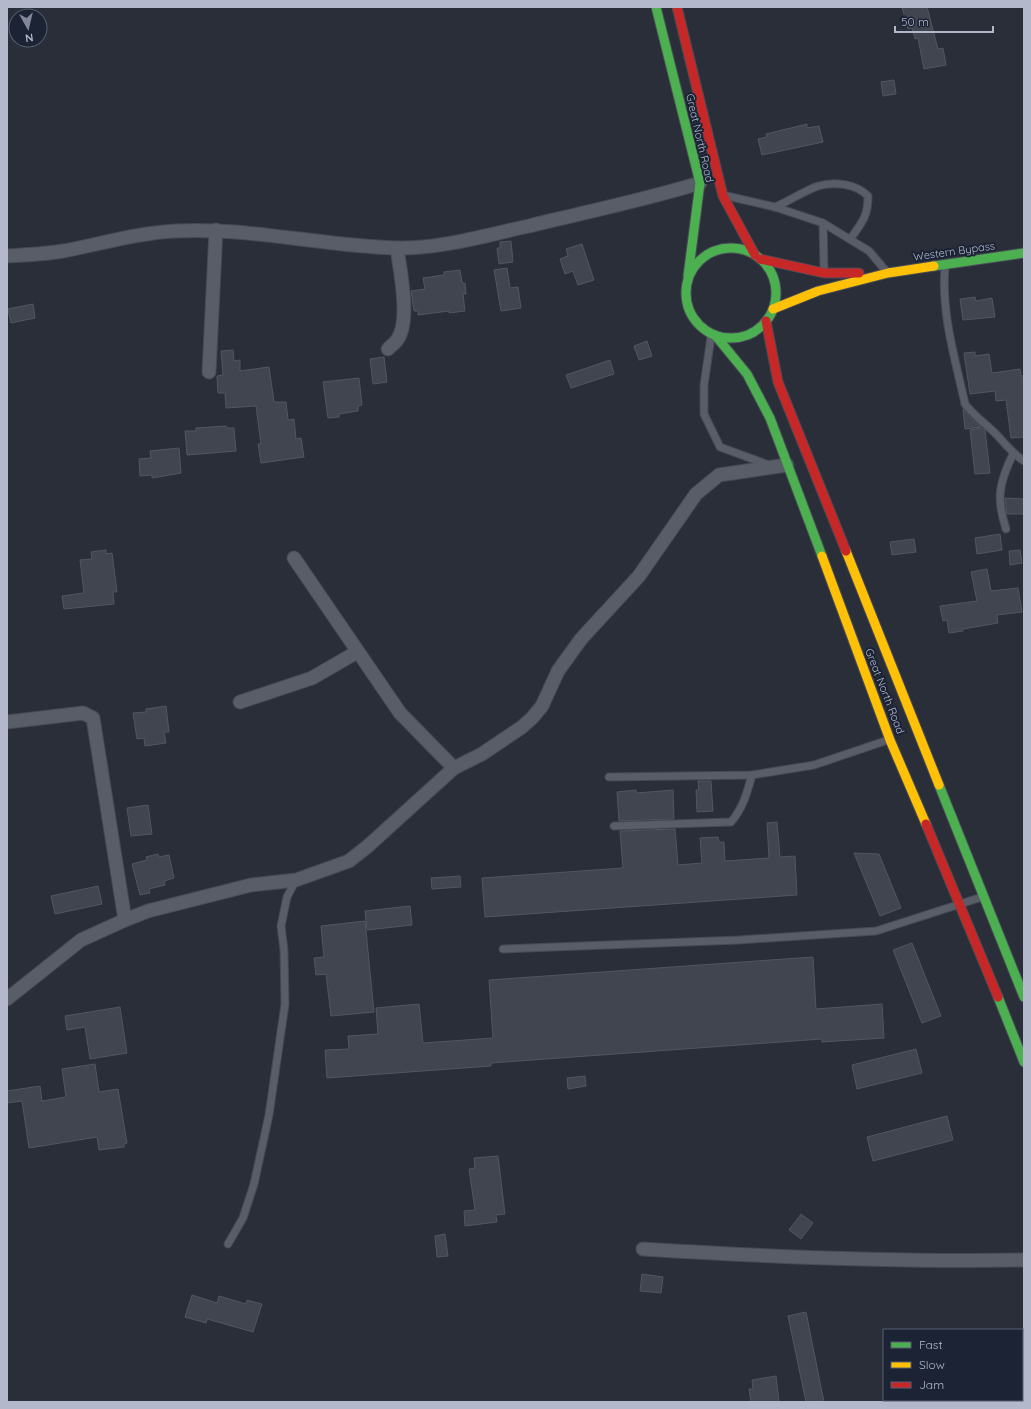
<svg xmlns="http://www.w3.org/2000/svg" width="1031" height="1409" font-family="Quicksand,sans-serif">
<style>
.building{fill:#414550;stroke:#515661}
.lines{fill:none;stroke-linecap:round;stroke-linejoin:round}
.lane-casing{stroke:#454952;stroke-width:9}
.street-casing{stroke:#454952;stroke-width:15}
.fast-casing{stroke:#474b56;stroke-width:11}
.slow-casing{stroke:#474b56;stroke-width:11}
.jam-casing{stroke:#474b56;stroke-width:11}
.lane{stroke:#595d67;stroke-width:7}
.street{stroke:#595d67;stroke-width:13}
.fast{stroke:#4caf50;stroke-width:9}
.slow{stroke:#ffc107;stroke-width:9}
.jam{stroke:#c62828;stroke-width:9}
.labels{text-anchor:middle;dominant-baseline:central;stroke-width:4;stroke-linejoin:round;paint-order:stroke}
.street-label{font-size:11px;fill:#b3b9cb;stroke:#1b2335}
</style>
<rect width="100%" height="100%" fill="#292e39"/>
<g class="building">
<path d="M902,7H927L938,49L943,48L946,65L924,69L918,38L915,39L912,28L908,29Z"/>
<path d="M894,80L896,94L883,96L881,82Z"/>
<path d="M807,124V128L819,126L823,142L762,155L758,139L767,137L766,134Z"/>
<path d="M511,241L513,262L499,264L497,248H500V242Z"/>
<path d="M582,244L594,280L578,285L573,271L565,274L560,259L568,256L566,249Z"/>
<path d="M507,268L510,288L518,287L521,308L501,311L494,270Z"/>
<path d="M460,270L462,283H465L466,294H463L465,311L449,313V311L418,315V311H414L411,291L425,289L423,278L444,275V272Z"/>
<path d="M975,297L976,301L992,298L995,317L963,320L960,299Z"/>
<path d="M33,304L35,318L11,323L8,309Z"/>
<path d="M647,341L652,356L639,360L634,346Z"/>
<path d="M233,350L234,361L240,360V371L269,367L274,402H286L288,420L294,419L296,439L301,438L304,457L261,463L258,444H261L256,406L226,408L225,393H218L217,376L223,375L221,351Z"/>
<path d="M975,352V356L989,354L992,373L1020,369L1021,376H1024V437L1011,438L1006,400L996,401L995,391L970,394L964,353Z"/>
<path d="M384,357L387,382L373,384L370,359Z"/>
<path d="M610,360L614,374L571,388L566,375Z"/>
<path d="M359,378L362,405L358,406V411L339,414V417L328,418L323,382Z"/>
<path d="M963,409L969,416L981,427L965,429Z"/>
<path d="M226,426L227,428H234L236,451L187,455L185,431H196V428Z"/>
<path d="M982,428L985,430L990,473L975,474L970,430Z"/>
<path d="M179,448L181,473L152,478V475L140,476L139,459L151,458L150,451Z"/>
<path d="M1005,498L1024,499V514H1007Z"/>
<path d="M1000,534L1002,550L977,554L975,538Z"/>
<path d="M914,539L916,552L892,555L890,542Z"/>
<path d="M106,550V554L112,553L117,592H113L114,604L64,609L62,596L84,593L80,560L92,559L91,552Z"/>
<path d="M1020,550L1022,563L1010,565L1009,551Z"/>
<path d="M987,569L991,591L1018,588L1022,612L997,615L998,623L963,629V631L949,633L947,620L943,621L940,606L977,601L971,572Z"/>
<path d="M166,706L169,732H164L166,743L145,746L144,738L137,739L133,713L146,712V709Z"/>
<path d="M698,781H711L713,811L697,812L696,790H699Z"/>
<path d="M636,790V793L673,790L674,819L619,821L617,792Z"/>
<path d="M148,805L152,834L131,836L127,808Z"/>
<path d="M777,822L780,857L795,856L797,895L485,917L482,878L623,868L620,831L675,829L678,865L702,863L700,838L718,837L719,842H724L725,861L769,858L767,823Z"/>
<path d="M854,853L879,854L901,908L880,916Z"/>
<path d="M158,854L159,857L169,855L174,878L164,881L165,885L149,889L150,893L140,895L132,864L147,860L146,857Z"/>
<path d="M460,876L461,887L432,889L431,878Z"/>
<path d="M98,886L102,904L55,914L51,896Z"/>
<path d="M410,906L412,925L367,930L365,911Z"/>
<path d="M365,921L374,1012L331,1016L326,974L316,975L314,958L324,957L321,926Z"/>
<path d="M912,943L941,1016L922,1023L893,950Z"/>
<path d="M813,957L816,1009L882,1004L884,1038L822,1042V1039L491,1063V1066L327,1078L325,1050L349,1049L348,1036L378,1034L376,1008L419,1004L423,1043L493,1038L489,980Z"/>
<path d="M120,1007L127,1053L90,1059L85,1027L67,1030L65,1016Z"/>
<path d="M916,1049L922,1073L857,1089L852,1065Z"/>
<path d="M95,1064L99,1092L118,1089L127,1143L124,1144V1147L99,1150L97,1137L29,1148L22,1101L7,1103V1091L40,1086L42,1101L66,1097L62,1069Z"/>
<path d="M585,1076L586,1086L568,1089L567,1078Z"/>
<path d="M947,1116L953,1140L873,1161L867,1137Z"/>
<path d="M498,1156L505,1214L496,1215L497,1222L465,1226L464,1211L475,1210L469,1169L475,1168L474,1158Z"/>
<path d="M801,1214L813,1223L801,1239L789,1230Z"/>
<path d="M445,1234L448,1256L437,1257L435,1236Z"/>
<path d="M642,1274L663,1277L661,1293L640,1291Z"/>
<path d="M192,1295L217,1303L219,1296L246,1304L247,1300L262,1304L253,1332L207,1319L206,1323L185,1317Z"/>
<path d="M806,1312L824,1402H806L788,1316Z"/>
<path d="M776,1376L779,1402H751L749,1389H753L752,1380Z"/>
</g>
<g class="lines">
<g class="lane-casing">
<g id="lane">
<path d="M727,196L775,207L823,223L824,270"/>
<path d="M775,207C789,201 804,191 818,186C835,181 856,184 868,196C868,217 862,222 851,238"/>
<path d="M823,223L869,251L886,271"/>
<path d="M945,267C941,313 955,358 965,404C974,416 986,424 997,435C1006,445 1013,454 1024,461"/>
<path d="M711,337L704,385V414L720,447L769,465"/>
<path d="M1006,529C996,498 999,483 1013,454"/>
<path d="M609,777L752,775L814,765L888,740"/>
<path d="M614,826L731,822C743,808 747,793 752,775"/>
<path d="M503,949L739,940L876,931L982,897"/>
<path d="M228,1244L243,1218L254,1184L269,1115L285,1004L284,950L281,926L287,897L296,880"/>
</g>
</g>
<g class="street-casing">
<g id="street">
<path d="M7,256C26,255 45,254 63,251C101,244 137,233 175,231C249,227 322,246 396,248C441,249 486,235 529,226C586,212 644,200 700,183"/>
<path d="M388,349C391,346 395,343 397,340C411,322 400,270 397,248"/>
<path d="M209,372L216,230"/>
<path d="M294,558L400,713L454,768"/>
<path d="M240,702L312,678L357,652"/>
<path d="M7,722L83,713L93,718L125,920"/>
<path d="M7,999L81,940L125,920L148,911L251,885L296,880L349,861L368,846L454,768L482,754L522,727L532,718L542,706L558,671L581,639L639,576L696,494L719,475L787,465"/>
<path d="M643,1249C770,1257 897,1262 1024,1260"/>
<path d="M1022,1384H1024"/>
<path d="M946,1402L955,1400"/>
</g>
</g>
<g class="fast-casing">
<g id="fast">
<path d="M656,7L700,183L688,276"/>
<circle cx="731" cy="293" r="45"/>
<path d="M934,266L1024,253"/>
<path d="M715,335L747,374L770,418L822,556"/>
<path d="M939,785L1024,997"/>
<path d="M998,997L1024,1062"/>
</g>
</g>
<g class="slow-casing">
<g id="slow">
<path d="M773,309L818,291L888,273L934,266"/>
<path d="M846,551L939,785"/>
<path d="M822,556L890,740L926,824"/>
</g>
</g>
<g class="jam-casing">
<g id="jam">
<path d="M677,7L723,196L755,255"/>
<path d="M760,259L824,273H859"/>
<path d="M766,321L778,382L846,551"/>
<path d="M926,824L998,997"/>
</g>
</g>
<use href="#lane" class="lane"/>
<use href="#street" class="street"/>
<use href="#fast" class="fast"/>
<use href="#slow" class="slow"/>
<use href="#jam" class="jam"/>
</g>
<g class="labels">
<g class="street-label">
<text transform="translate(700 138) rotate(77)">Great North Road</text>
<text transform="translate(954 251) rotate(-8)">Western Bypass</text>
<text transform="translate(885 691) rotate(69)">Great North Road</text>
</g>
</g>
<rect width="1031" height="1409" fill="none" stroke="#b3b9cb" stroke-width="16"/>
<rect x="883" y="1329" width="140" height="72" fill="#1b2335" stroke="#585f71"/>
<rect x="891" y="1342" width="20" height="6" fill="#4caf50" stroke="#585f71"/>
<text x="919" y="1349" font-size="12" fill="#b3b9cb">Fast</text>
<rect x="891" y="1362" width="20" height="6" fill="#ffc107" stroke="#585f71"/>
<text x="919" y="1369" font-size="12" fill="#b3b9cb">Slow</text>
<rect x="891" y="1382" width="20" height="6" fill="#c62828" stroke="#585f71"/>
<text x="919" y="1389" font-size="12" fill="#b3b9cb">Jam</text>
<g transform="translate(28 28) rotate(172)"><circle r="19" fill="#1b2335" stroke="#585f71"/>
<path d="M0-3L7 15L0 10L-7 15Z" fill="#838898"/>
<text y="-6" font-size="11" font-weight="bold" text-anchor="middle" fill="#b3b9cb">N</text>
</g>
<path d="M895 26v6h98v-6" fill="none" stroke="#b3b9cb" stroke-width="2"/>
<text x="901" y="26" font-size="12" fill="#b3b9cb" stroke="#1b2335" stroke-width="3" paint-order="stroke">50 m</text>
</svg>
